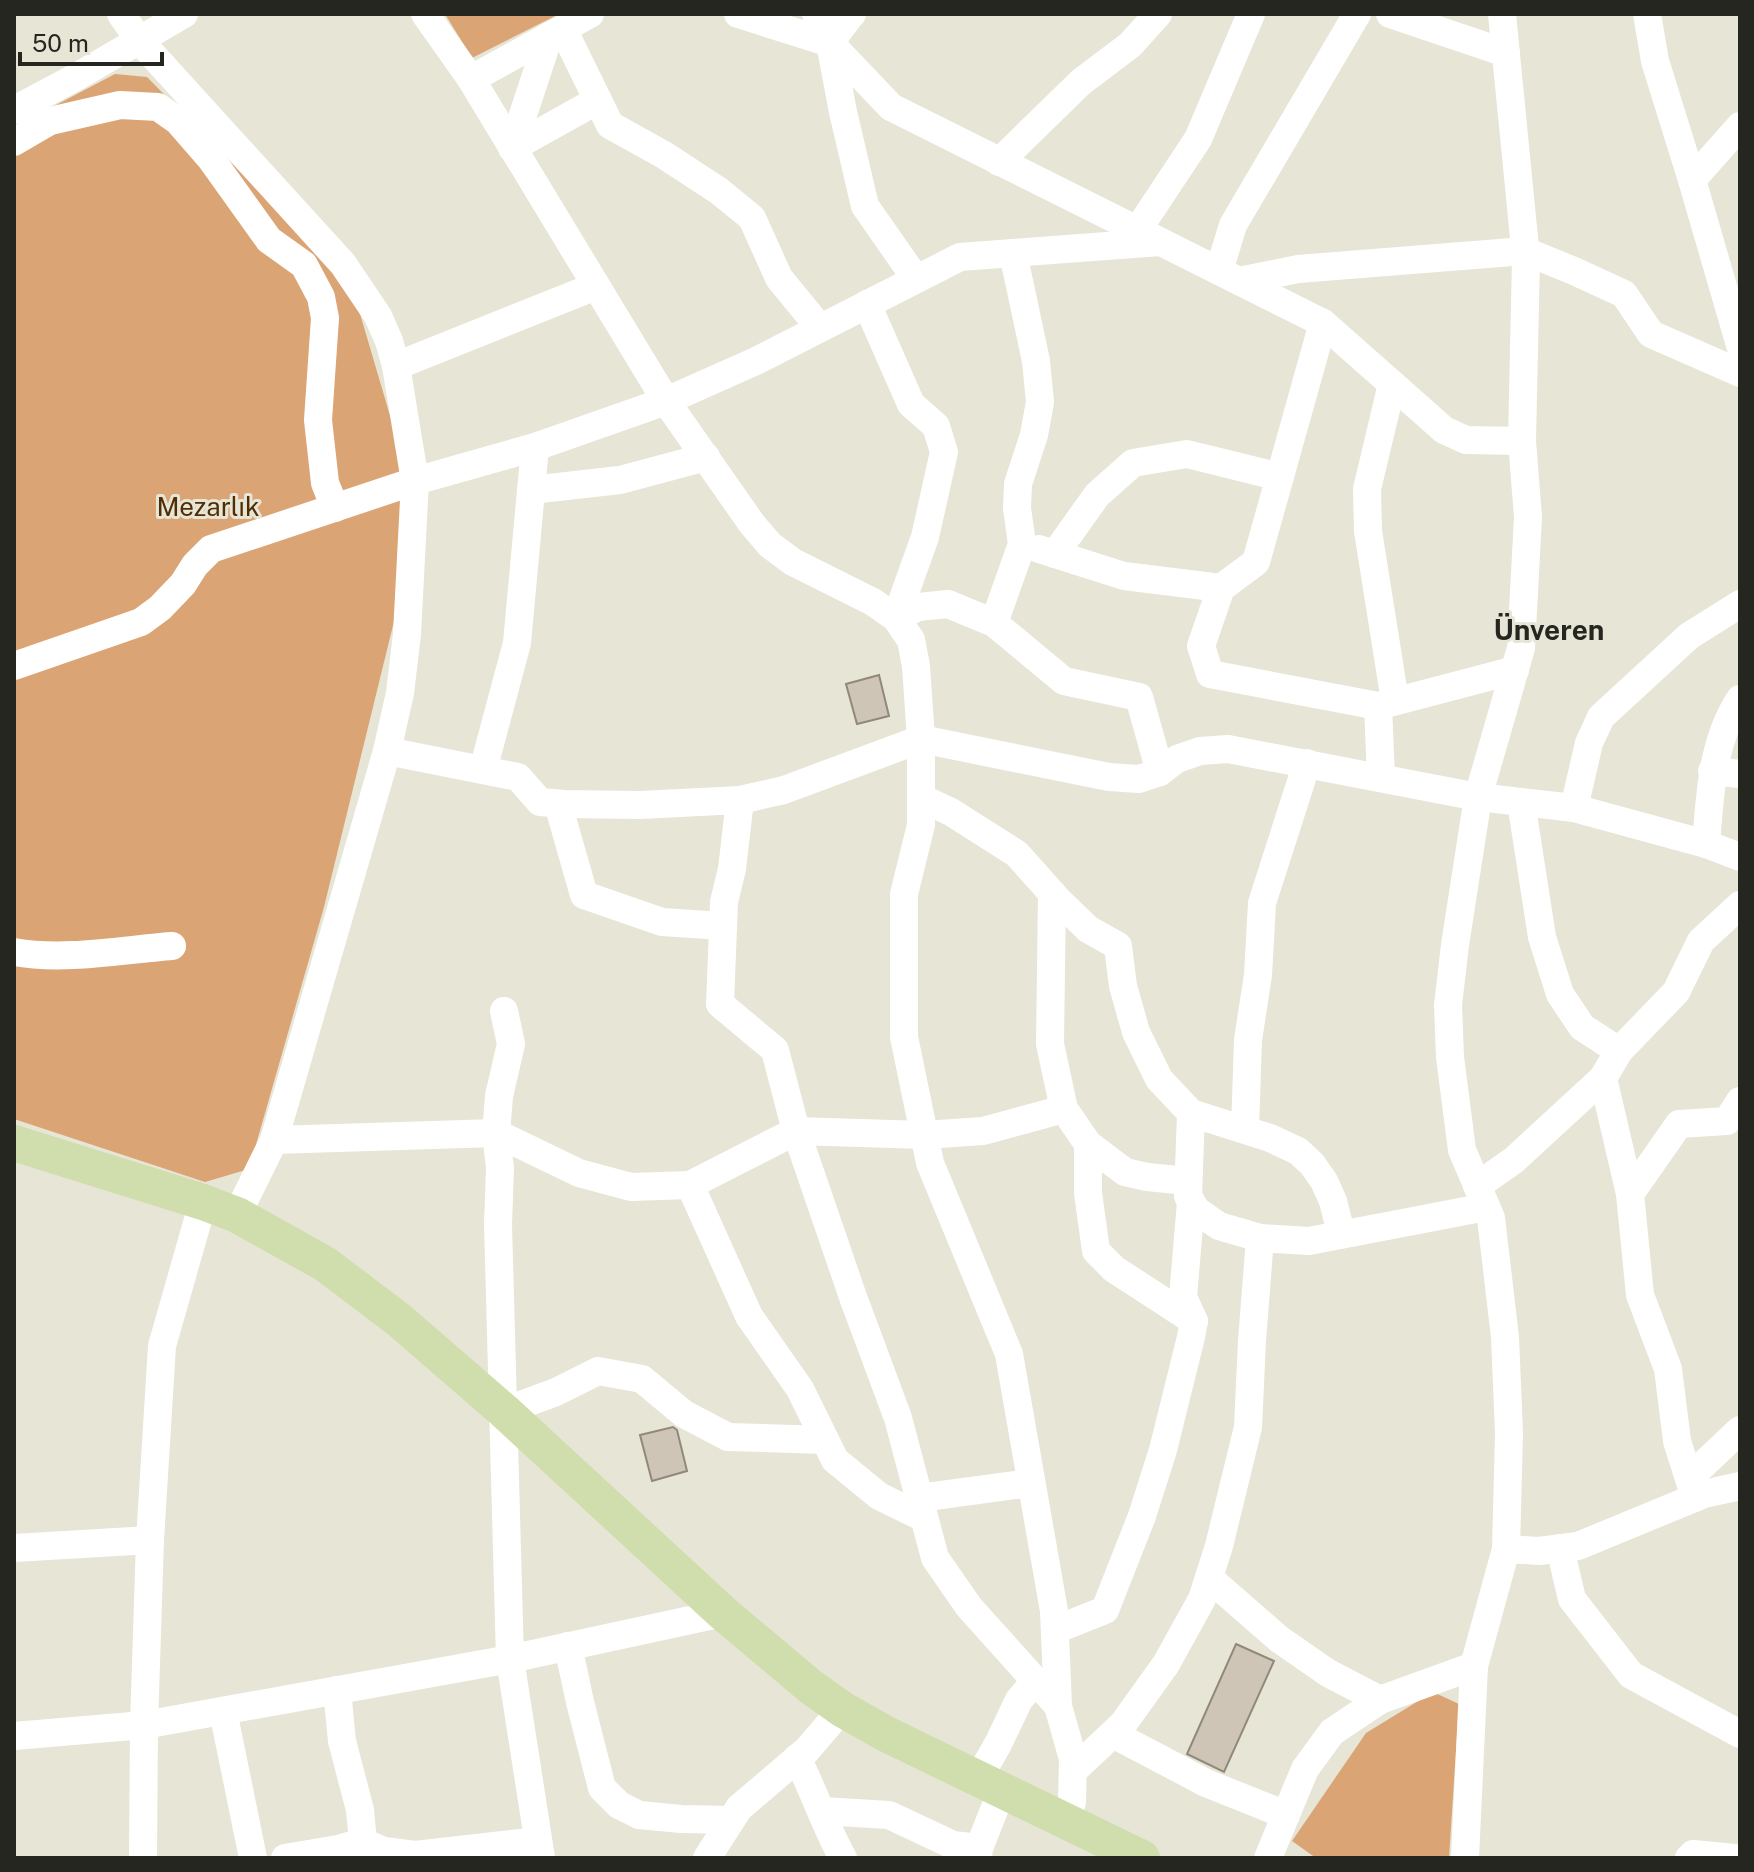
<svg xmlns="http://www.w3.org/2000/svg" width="1754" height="1872" font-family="'Public Sans',sans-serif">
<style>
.green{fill:#dba474}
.building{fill:#cec5b7;stroke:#90887b;stroke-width:2}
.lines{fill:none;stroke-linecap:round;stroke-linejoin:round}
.minor{stroke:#fff;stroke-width:28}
.major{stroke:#d0ddac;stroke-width:36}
.labels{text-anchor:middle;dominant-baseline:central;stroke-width:6;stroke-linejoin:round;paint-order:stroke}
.park-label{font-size:26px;fill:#512d05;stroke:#e7e5d5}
.neighbourhood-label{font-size:28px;font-weight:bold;fill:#262620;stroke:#e7e5d5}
</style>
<rect width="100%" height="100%" fill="#e7e5d5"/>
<g class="green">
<path d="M445,14H559L472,58Z"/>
<path d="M115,74L147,77L265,197L353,290L396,436L405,500L397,609L324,907L249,1169L205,1182L14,1119V127Z"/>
<path d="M1433,1692L1459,1704L1449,1858H1316L1292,1841L1366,1733Z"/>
</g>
<g class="building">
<path d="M879,675L889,716L857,724L846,684Z"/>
<path d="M673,1427L677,1430L687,1471L652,1481L640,1435Z"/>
<path d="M1236,1644L1274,1661L1224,1772L1187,1754Z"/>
</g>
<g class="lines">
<g class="minor">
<path d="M121,14L139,40L343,264L378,316L389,341L396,366L415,481L407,634L400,693L387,751L274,1140L237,1215"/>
<path d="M425,14L471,79L666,401L752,524L770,545L793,562L873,602L896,618L911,640L916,666L921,739V825L904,894V1037L930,1163L1009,1354L1054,1611L1058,1706L1073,1759L1072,1802L1066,1821"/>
<path d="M738,14L830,43L891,107L1323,323L1444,430L1466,440L1522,441"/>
<path d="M816,14L830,43"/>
<path d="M852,14L849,17L830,43L843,112L865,206L916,279"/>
<path d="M1390,14L1506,53"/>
<path d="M1502,14L1526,258L1522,441L1528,517L1521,648L1478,797L1455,945L1448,1005L1450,1057L1462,1150L1491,1218L1505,1337L1509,1433L1506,1549"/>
<path d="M1647,14L1655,61L1692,180L1740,345"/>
<path d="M563,29L610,125L664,155L719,191L752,218L779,278L820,328"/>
<path d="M549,36L512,148L598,100"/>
<path d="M471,79L590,14"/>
<path d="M14,110L78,76L184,14"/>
<path d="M14,142L50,121L120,105L158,107L178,121L211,159L269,240L304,265L321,297L325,318L318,420L325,483L335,508"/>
<path d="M999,162L1081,82L1130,45L1158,14"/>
<path d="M1692,180L1740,126"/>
<path d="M1137,231L1198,139L1251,14"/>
<path d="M1219,271L1233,225L1357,14"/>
<path d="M1239,281L1298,269L1525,251L1574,271L1624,294L1651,334L1740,373"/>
<path d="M867,304L911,404L936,426L944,452L925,537L896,618"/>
<path d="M1323,323L1256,562L1221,588L1201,646L1210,674L1378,706L1515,670"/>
<path d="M396,366L596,286"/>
<path d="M1392,384L1367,489L1368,531L1395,701"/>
<path d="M531,490L620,480L706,457"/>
<path d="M1039,549L1124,576L1221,588"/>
<path d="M1055,554L1097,495L1133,463L1187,454L1280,477"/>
<path d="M896,618L918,607L948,604L994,623L1064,681L1139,697L1160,772"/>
<path d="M994,623L1022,544L1017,508L1018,484L1034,435L1040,402L1036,361L1013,253"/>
<path d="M14,666L141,622L160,608L183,584L195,565L211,549L415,481L535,447L666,401L756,361L960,257L1160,242"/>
<path d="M1378,706L1381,778"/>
<path d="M387,751L518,777L540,802L564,804L640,805L740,800L784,790L921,739L1109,777L1139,779L1160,772L1177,759L1200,751L1228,749L1478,797L1574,808L1706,844L1740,857"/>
<path d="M483,770L517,643L535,447"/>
<path d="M1712,771L1740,774"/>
<path d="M921,798L951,812L1017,854L1058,900L1088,929L1118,946L1123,986L1136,1032L1159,1079L1191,1113L1270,1138L1298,1151L1312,1164L1324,1181L1333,1201L1341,1233"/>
<path d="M740,800L732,869L724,902L720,1004L775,1050L796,1131L853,1297L898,1418L935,1558L969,1607L1058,1706"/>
<path d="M1521,802L1542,937L1560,994L1582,1027L1619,1051"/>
<path d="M558,804L584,895L662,922L723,926"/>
<path d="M1574,808L1589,743L1601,717L1689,636L1740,604"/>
<path d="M1706,844C1710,795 1712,741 1740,699"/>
<path d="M1052,893L1050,1044L1064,1109L1088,1144L1125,1172L1147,1177L1188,1181"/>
<path d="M14,952C64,961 121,950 172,946"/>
<path d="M504,1011L511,1044L499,1096L496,1133L500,1168L498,1225L510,1659L541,1858"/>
<path d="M1603,1078L1630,1194L1640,1295L1668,1369L1677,1441L1695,1498"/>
<path d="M1191,1113L1188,1196L1196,1210L1219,1226L1260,1238L1309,1241L1486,1207"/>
<path d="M1245,1129L1248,1040L1258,975L1262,903L1307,763"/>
<path d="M274,1140L496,1133L579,1173L631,1187L690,1185L796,1131L924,1135L983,1131L1064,1109"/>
<path d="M1088,1144V1193L1096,1251L1114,1269L1194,1321"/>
<path d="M690,1185L749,1316L800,1389L835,1460L879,1496L924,1518"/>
<path d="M1477,1186L1514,1160L1603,1078L1619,1051L1676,992L1701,941L1740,905"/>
<path d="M1630,1194L1679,1124L1727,1121L1740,1101"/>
<path d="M504,1411L556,1392L598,1371L642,1379L684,1414L728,1437L825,1440"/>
<path d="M1689,1478L1740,1430"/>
<path d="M919,1498L1031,1483"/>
<path d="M14,1548L150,1540"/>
<path d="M1560,1548L1572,1599L1631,1675L1740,1734"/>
<path d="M1209,1578L1279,1639L1328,1673L1380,1700"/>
<path d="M1055,1630L1105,1610L1142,1516L1163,1450L1191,1337L1194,1321L1183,1297L1191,1202"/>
<path d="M568,1646L580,1702L602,1788L619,1805L639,1815L681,1819L731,1820"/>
<path d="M337,1690L342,1741L360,1810L363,1842"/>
<path d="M223,1711L253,1858"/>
<path d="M1113,1734L1206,1783L1286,1815"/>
<path d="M14,1736L144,1725L510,1659L723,1613"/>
<path d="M797,1758C814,1791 825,1826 843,1858"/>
<path d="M1073,1771L1123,1724L1166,1664L1202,1599L1219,1546L1248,1427L1252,1341L1260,1238"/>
<path d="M978,1779L998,1744L1019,1700L1035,1681"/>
<path d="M822,1811L889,1815L953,1845L979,1848"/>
<path d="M143,1858L144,1725L150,1540L162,1346L203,1202"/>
<path d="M285,1858L338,1849L363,1842L384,1851L415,1855L538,1841"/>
<path d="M707,1858L739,1808L807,1750L842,1709"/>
<path d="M978,1858L979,1848L1002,1790"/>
<path d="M1268,1858L1305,1769L1332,1732L1380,1700L1474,1666"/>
<path d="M1465,1858L1474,1666L1506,1549L1539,1551L1578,1546L1704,1494L1740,1486"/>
<path d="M1689,1858L1693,1854L1735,1858"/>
</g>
<path class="major" d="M14,1143L203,1202L237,1215L325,1264L399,1320L504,1411L723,1613L811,1687L842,1709L886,1734L1142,1858"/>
</g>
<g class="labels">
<g class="park-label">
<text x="208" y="506">Mezarlık</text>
</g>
<g class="neighbourhood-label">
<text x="1549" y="629">Ünveren</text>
</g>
</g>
<rect width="1754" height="1872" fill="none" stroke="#262620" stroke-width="32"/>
<path d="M20 52v12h142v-12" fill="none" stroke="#262620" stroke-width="4"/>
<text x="32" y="52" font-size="24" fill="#262620" stroke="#e7e5d5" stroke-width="6" paint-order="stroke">50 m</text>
</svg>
